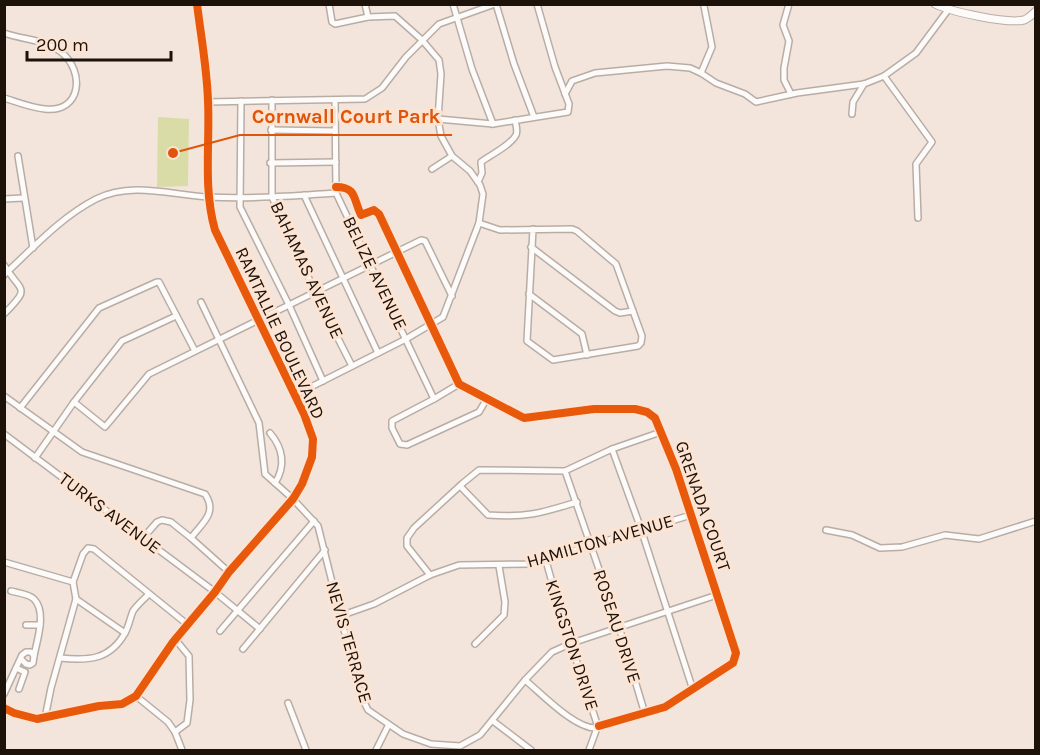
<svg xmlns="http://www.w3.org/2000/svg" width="1040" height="755" font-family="Karla,sans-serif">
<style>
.green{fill:#d9dca7}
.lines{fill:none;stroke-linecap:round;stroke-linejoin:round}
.street-casing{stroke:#b8ada5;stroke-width:8}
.secondary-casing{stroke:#b8ada5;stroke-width:9}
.street{stroke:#fdfbfa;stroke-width:5}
.secondary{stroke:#fdfbfa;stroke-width:7}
.cycleway-casing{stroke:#fde4d2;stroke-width:11}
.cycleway{stroke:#e8590c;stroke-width:8}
.labels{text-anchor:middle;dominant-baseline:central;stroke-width:6;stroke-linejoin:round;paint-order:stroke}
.street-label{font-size:18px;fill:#1c120a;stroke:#fde4d2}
.leader{fill:none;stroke:#de550c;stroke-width:2}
.callout-dot{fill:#de550c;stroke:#fde4d2;stroke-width:2}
.callout-label{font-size:20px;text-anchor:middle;font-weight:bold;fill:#de550c;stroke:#fde4d2;stroke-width:6;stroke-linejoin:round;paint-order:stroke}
</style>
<rect width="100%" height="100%" fill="#f3e5dc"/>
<path class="green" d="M158,117L189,119L188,186L157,187Z"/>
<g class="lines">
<g class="street-casing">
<g id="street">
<path d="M365,4L368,17"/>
<path d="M453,4L472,69L493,124"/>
<path d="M496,4L514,64L534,117"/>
<path d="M789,4L783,25L789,41L784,68V80L791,94"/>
<path d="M4,33C23,40 45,39 61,52C85,71 82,113 45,109C32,108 17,102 4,98"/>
<path d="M701,73L712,47L704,6"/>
<path d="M884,76L932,142L916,164L918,218"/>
<path d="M565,94L572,81L595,73L667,66L690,68L701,73L716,83L745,94L756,102L797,93L864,84L884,76L916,53L948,10"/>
<path d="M272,100V197L320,303L352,366"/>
<path d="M241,101L240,207L289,305L323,381"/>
<path d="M335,101L336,193L434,399L392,421V428L400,444L407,445L479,412L486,400"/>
<path d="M208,102L365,99L382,88L406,57L439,24L495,4"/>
<path d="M852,114L853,102L864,84"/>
<path d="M438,119L493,124L568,112L569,104L555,67L537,4"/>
<path d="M271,130L335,131"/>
<path d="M18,156L33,248"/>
<path d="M270,163L336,162"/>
<path d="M432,169L452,156"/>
<path d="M478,182L482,173L481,162C489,156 511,145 516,135C518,131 516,125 515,120"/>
<path d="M336,187C357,187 353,199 361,215L374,210L379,214L459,384L524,418L594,409H635L647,412L655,418L676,469L736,653L733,663L665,707L599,726"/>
<path d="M304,195L378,353"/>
<path d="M4,199L23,198"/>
<path d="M479,223L500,230L572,229L577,231L616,264L642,336L641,343L638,346L553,360L527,341L533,229"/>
<path d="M531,247L615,311L620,313L633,311"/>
<path d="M4,265C21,293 32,286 4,314"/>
<path d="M4,275C33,248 61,217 96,199C132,181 171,195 208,197C251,199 294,196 336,193"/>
<path d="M529,294L582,334L587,355"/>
<path d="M201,302L259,423L265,474L293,499L318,526L360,694L368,710L403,734L431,744L460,746L480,735L525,680L552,652L572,643L717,595"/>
<path d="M295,395L406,339L443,317L479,223L483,194L480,185L470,171L452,156L441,136L438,119L441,74L439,60L422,40L395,16L368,17L335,24L332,22L329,4"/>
<path d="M4,396L82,452L205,494C218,513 202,523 191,538L229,572"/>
<path d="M434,399L459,384"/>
<path d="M74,402L105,427L149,374L421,240L425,241L452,296"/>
<path d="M20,408L99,308L157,282H159L195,351"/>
<path d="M270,433C283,448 286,466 275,483"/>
<path d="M4,434L215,592L260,629"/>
<path d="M612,449L640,526L693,690"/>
<path d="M35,458L74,402L122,341L176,316"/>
<path d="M565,471L619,627L645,714"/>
<path d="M460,486L488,515C525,518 542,513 577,502"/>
<path d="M826,530L852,535L880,548L902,547L945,535L979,539L1036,521"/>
<path d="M143,538L157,522L162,520L171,522L191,538"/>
<path d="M546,561L559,607L598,727"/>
<path d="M4,562L73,582L76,599L51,688L45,718"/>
<path d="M430,575L407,546V538L414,528L463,483L479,470L565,471L612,449L661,432"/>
<path d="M73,582L83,554L88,548L94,549L188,625"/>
<path d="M11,591C18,593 29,594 34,599C47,612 37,640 34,656"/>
<path d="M76,599L125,633"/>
<path d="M340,616L374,604L430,575L459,565L530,564L691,515"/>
<path d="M26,625H40"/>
<path d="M220,631L314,521"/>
<path d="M475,644L504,615L505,602L499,566"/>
<path d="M243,649L325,550"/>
<path d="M60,658C88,661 110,660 125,633C129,626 130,618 133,611C137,605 144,599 149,594"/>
<path d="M16,668L25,672L19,689"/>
<path d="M525,680C542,694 576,730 597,728L589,750"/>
<path d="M4,694L22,655L26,652H31L34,656L33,663L30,665L26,664L21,659"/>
<path d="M136,696L168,722L175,732L182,750"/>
<path d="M288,703L306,750"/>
<path d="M4,708L14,713L37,719L99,706L122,704L136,696L173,642L215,592L229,572L293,499L302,484L312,457L313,439L304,414L215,230C203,188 210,144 208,101C207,68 201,37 197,4"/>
<path d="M493,721L531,750"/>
<path d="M175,732L187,723L190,700L189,656L175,639"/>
<path d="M376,750L388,726"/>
</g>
</g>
<g class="secondary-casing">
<path id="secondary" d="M935,4C952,12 1007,24 1024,20C1029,18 1032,15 1036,11"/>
</g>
<use href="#street" class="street"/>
<use href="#secondary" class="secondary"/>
<g class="cycleway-casing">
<g id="cycleway">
<path d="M336,187C357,187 353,199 361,215L374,210L379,214L459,384L524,418L594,409H635L647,412L655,418L676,469L736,653L733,663L665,707L599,726"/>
<path d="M4,708L14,713L37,719L99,706L122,704L136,696L173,642L215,592L229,572L293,499L302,484L312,457L313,439L304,414L215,230C203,188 210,144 208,101C207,68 201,37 197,4"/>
</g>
</g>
<use href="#cycleway" class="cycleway"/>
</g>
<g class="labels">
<g class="street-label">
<text transform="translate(307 270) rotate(65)">BAHAMAS AVENUE</text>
<text transform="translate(375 273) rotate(64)">BELIZE AVENUE</text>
<text transform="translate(280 333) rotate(65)">RAMTALLIE BOULEVARD</text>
<text transform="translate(703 506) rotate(71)">GRENADA COURT</text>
<text transform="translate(110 513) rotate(37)">TURKS AVENUE</text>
<text transform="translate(600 541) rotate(-16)">HAMILTON AVENUE</text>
<text transform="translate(617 626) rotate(72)">ROSEAU DRIVE</text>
<text transform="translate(349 642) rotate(74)">NEVIS TERRACE</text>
<text transform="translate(572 645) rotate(72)">KINGSTON DRIVE</text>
</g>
</g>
<path class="leader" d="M173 153L240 135H452"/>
<circle class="callout-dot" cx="173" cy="153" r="6"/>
<g class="callout-label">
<text x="346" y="123">Cornwall Court Park</text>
</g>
<rect width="1040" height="755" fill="none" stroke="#1c120a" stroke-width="12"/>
<path d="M27 51v9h144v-9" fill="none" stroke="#1c120a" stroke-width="3"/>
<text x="36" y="51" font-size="18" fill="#1c120a" stroke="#fde4d2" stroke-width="4.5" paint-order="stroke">200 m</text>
</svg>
